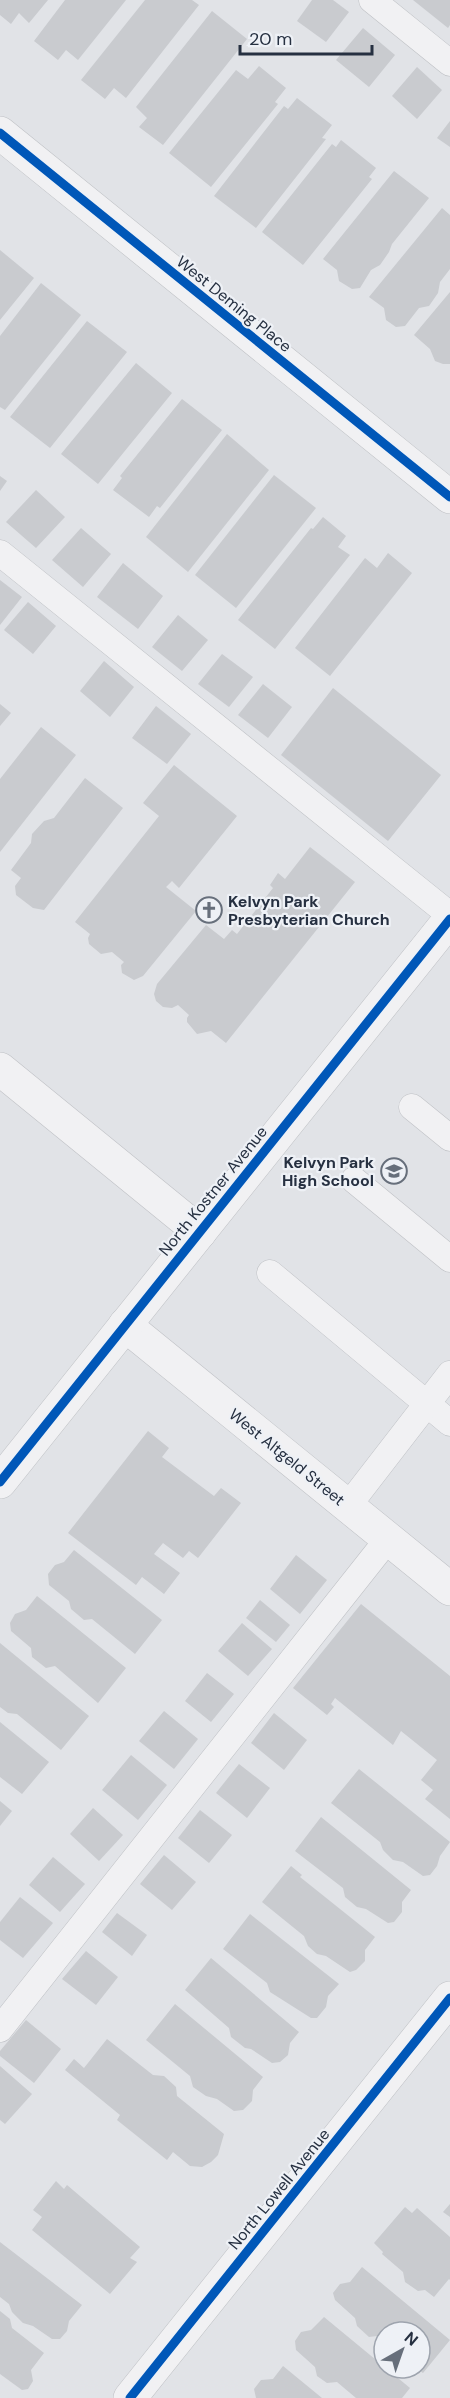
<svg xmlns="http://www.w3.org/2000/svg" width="450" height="2398" font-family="'DM Sans',sans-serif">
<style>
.building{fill:#c9cbcf}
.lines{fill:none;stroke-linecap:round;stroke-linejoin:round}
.service-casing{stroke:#bfc1c5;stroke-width:27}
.minor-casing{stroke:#bfc1c5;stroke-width:34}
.tertiary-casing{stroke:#bfc1c5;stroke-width:34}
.service{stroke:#f1f1f3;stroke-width:26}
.minor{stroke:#f1f1f3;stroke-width:33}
.tertiary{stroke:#f1f1f3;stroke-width:33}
.cycleway-casing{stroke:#eef1f6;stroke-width:13}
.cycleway{stroke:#0057b8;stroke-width:9}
.labels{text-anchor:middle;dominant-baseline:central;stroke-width:4.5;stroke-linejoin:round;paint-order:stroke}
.street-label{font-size:16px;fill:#263041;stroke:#eef1f6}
.poi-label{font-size:16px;font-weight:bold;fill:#263041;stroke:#eef1f6;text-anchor:start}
</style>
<rect width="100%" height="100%" fill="#e1e3e7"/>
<g class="building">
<path d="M0,0H48L29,23L19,13L11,24L0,15Z"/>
<path d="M65,0H126L78,60L66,50L58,60L34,41Z"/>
<path d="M145,0H192L199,5L126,98L114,88L105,99L81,80Z"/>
<path d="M312,0H333L349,12L326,42L297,21Z"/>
<path d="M413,0H450V25L448,28Z"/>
<path d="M212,11L247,39L163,145L139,127L147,118L136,107Z"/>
<path d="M363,28L395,55L369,87L336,60Z"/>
<path d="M259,66L286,88L275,102L278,104L211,187L169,153L236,70L248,79Z"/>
<path d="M417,67L442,90L417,119L392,96Z"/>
<path d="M297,98L332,125L322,138L326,139L256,228L214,196L284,106L288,109Z"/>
<path d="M450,121V147L437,138Z"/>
<path d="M341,140L376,168L369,177L372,179L303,265L262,232L332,144L336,147Z"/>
<path d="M394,171L429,198L392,244L389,252L380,265L371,270L360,288L352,289L339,281L337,270L323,259Z"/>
<path d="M442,208L450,215V269L440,282L438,293L429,306L419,308L405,326L396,327L386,320L384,308L369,297Z"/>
<path d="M0,250L34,278L0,320Z"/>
<path d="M41,283L81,315L5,410L0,407V336Z"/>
<path d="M450,292V364H443L435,361L430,349L414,335Z"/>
<path d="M87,321L127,352L50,448L10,417Z"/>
<path d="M136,363L172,393L98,484L61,454Z"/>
<path d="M182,399L222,430L160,508L157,506L149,517L113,490L122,478L120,476Z"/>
<path d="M227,434L269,470L188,572L146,537Z"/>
<path d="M274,475L316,508L236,608L195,575Z"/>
<path d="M0,476L7,481L0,491Z"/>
<path d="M36,490L65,517L36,548L6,522Z"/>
<path d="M323,517L346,536L338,547L350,555L275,649L238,620L311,528L313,529Z"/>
<path d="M81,528L111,554L83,587L52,560Z"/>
<path d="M388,553L412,573L330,676L295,648L365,558L377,568Z"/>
<path d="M123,563L163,596L138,629L97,597Z"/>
<path d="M0,580L22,597L0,625Z"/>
<path d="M28,602L56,626L33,654L4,630Z"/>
<path d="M178,615L208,640L182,671L152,647Z"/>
<path d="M222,654L253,677L229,707L198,684Z"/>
<path d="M104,661L134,687L110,717L80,691Z"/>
<path d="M263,684L292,707L268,738L238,715Z"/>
<path d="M333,688L441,775L388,841L281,755Z"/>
<path d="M0,704L11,713L0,726Z"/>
<path d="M156,706L191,734L167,764L132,738Z"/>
<path d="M41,727L76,755L0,852V779Z"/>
<path d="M174,765L237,816L179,888L172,881L166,887L196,911L143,976L134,980L122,973L121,965L124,962L112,952L101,954L89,944L88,938L90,934L75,922L159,816L143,803Z"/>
<path d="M85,778L123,808L44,910L33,908L16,895L15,886L21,878L11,870L31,843L32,834L44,821L54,818Z"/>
<path d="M310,847L355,882L226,1043L211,1031L197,1034L187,1022V1018L189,1015L178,1005L172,1008L163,1007L156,1001L154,994L157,984L206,925L224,939L232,930L237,934L273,888L270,885L278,873L285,879Z"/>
<path d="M148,1431L169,1448L162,1457L214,1496L221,1488L241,1503L198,1558L189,1551L183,1558L163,1543L154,1554L180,1573L164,1594L142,1577L136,1585L68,1533Z"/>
<path d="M74,1550L162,1620L135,1654L92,1619L84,1620L71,1609L69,1601L49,1585L48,1574L55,1565L64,1562Z"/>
<path d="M296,1555L327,1580L300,1614L270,1589Z"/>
<path d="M37,1596L126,1668L98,1703L55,1666L46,1668L32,1657L31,1648L11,1631L10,1623L15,1614L26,1610Z"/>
<path d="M260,1600L290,1625L276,1642L246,1618Z"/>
<path d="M361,1604L450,1676V1819L425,1799L433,1790L421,1780L437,1760L401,1731L393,1745L335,1698L331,1704L334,1707L327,1715L293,1688Z"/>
<path d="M242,1623L272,1649L248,1676L218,1651Z"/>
<path d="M0,1643L89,1716L61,1750L17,1714L8,1713L0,1707Z"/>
<path d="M207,1673L234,1694L211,1722L185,1701Z"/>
<path d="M164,1711L198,1739L174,1769L139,1741Z"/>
<path d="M274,1713L307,1740L284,1770L251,1743Z"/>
<path d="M0,1722L49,1762L22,1794L0,1777Z"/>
<path d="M131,1755L167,1785L138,1820L102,1790Z"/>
<path d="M239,1764L270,1788L247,1818L216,1793Z"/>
<path d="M359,1769L450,1842L440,1856L437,1866L430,1875L423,1876L403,1862L393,1860L383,1850L380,1842L331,1803Z"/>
<path d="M0,1801L12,1811L0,1826Z"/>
<path d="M93,1808L123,1835L99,1861L70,1834Z"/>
<path d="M200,1810L232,1835L209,1863L178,1838Z"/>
<path d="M321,1817L411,1890L402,1902V1912L394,1922L388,1923L366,1909L357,1907L345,1897L343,1888L295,1851Z"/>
<path d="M164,1855L196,1882L172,1910L140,1884Z"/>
<path d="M53,1857L85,1884L60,1912L29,1885Z"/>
<path d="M291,1866L302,1875L300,1877L375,1937L365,1950V1961L356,1970L350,1972L326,1956L317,1954L308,1946L304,1936L262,1902Z"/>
<path d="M20,1897L53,1923L23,1958L0,1940V1922Z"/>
<path d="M117,1913L147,1935L132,1956L102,1932Z"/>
<path d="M250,1914L339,1984L328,1996L326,2007L317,2018H311L270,1992L267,1983L223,1949Z"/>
<path d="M86,1951L118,1977L96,2005L62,1979Z"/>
<path d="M211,1958L299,2032L290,2043L288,2055L280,2062L272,2063L251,2049L245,2048L231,2037L229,2028L185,1990Z"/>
<path d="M175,2004L263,2077L253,2090L252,2101L243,2110L234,2111L217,2099L206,2096L193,2087L190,2076L146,2040Z"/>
<path d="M26,2020L61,2049L34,2083L0,2056V2051Z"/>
<path d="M107,2039L153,2075L164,2076L176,2087L177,2096L224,2134L218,2155L211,2162L202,2167L190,2166L173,2152L167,2160L117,2120L120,2115L65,2070L74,2059L84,2068Z"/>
<path d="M0,2066L32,2094L5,2124L0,2120Z"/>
<path d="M56,2181L64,2189L67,2185L140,2247L130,2258L137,2262L110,2294L32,2230L42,2217L33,2210Z"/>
<path d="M450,2204V2217L443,2212Z"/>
<path d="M405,2207L412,2213L417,2208L450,2237V2280L449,2279L434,2297L425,2290L418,2291L405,2282L403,2272L382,2254L383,2252L374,2243Z"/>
<path d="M0,2242L82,2305L69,2321L67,2331L60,2339H52L33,2326L23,2323L12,2312L9,2304L0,2297Z"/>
<path d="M362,2267L450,2340L423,2373L416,2368H420V2332H384V2341L377,2336L369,2337L357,2326L355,2318L335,2300L333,2293L340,2284L350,2282Z"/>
<path d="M0,2311L10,2319L12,2328L44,2353L31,2370L33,2381L28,2389L22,2390L0,2374Z"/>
<path d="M324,2317L410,2388L402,2398H356L337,2382L327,2383L317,2376L315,2367L296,2350L295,2341L301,2332L311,2330Z"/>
<path d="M283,2366L322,2398H256L254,2389L261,2380L273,2379Z"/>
</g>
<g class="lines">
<g class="service-casing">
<g id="service">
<path d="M372,0L450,63"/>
<path d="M0,553L450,915"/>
<path d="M412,1107L450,1138"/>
<path d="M354,1180L450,1259"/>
<path d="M270,1273L450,1423"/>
<path d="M348,1506L450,1374"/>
<path d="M0,2029L388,1539"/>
</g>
</g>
<g class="minor-casing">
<g id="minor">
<path d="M0,133L450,497"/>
<path d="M0,1069L200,1232"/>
<path d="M125,1325L450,1589"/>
<path d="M130,2398L450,1998"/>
</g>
</g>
<g class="tertiary-casing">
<path id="tertiary" d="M0,1482L450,919"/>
</g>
<use href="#service" class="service"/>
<use href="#minor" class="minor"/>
<use href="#tertiary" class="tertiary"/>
<g class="cycleway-casing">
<g id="cycleway">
<path d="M0,133L450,497"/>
<path d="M0,1482L450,919"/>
<path d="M130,2398L450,1998"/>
</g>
</g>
<use href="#cycleway" class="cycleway"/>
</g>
<defs>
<g id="church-ring" transform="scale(1.35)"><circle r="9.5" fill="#eef1f6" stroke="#676f7b" stroke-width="1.5"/><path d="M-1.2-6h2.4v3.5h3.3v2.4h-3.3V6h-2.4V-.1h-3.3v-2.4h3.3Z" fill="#676f7b"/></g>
<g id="school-ring" transform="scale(1.35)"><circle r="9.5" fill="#eef1f6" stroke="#676f7b" stroke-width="1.5"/><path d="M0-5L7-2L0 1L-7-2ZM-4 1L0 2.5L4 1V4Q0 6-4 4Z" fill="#676f7b"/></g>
</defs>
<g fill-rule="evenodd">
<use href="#church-ring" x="209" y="910"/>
<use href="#school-ring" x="394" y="1171"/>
</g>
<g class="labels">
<g class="street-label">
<text transform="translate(234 304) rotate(39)">West Deming Place</text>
<text transform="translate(213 1191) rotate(-51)">North Kostner Avenue</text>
<text transform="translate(287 1457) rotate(39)">West Altgeld Street</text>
<text transform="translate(279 2189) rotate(-51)">North Lowell Avenue</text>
</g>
<g class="poi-label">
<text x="228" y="901">Kelvyn Park<tspan x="228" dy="18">Presbyterian Church</tspan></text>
<text x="374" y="1162" text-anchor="end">Kelvyn Park<tspan x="374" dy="18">High School</tspan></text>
</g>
</g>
<g transform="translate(402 2350) rotate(40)"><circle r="28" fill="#eef1f6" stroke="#9ea4ae" stroke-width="1.5"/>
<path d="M0-4.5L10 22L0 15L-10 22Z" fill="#676f7b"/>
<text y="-9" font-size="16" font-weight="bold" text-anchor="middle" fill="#263041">N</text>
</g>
<path d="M240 45v9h132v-9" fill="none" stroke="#263041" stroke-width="3"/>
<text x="249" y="45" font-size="18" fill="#263041" stroke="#eef1f6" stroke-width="4.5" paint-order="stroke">20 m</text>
</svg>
